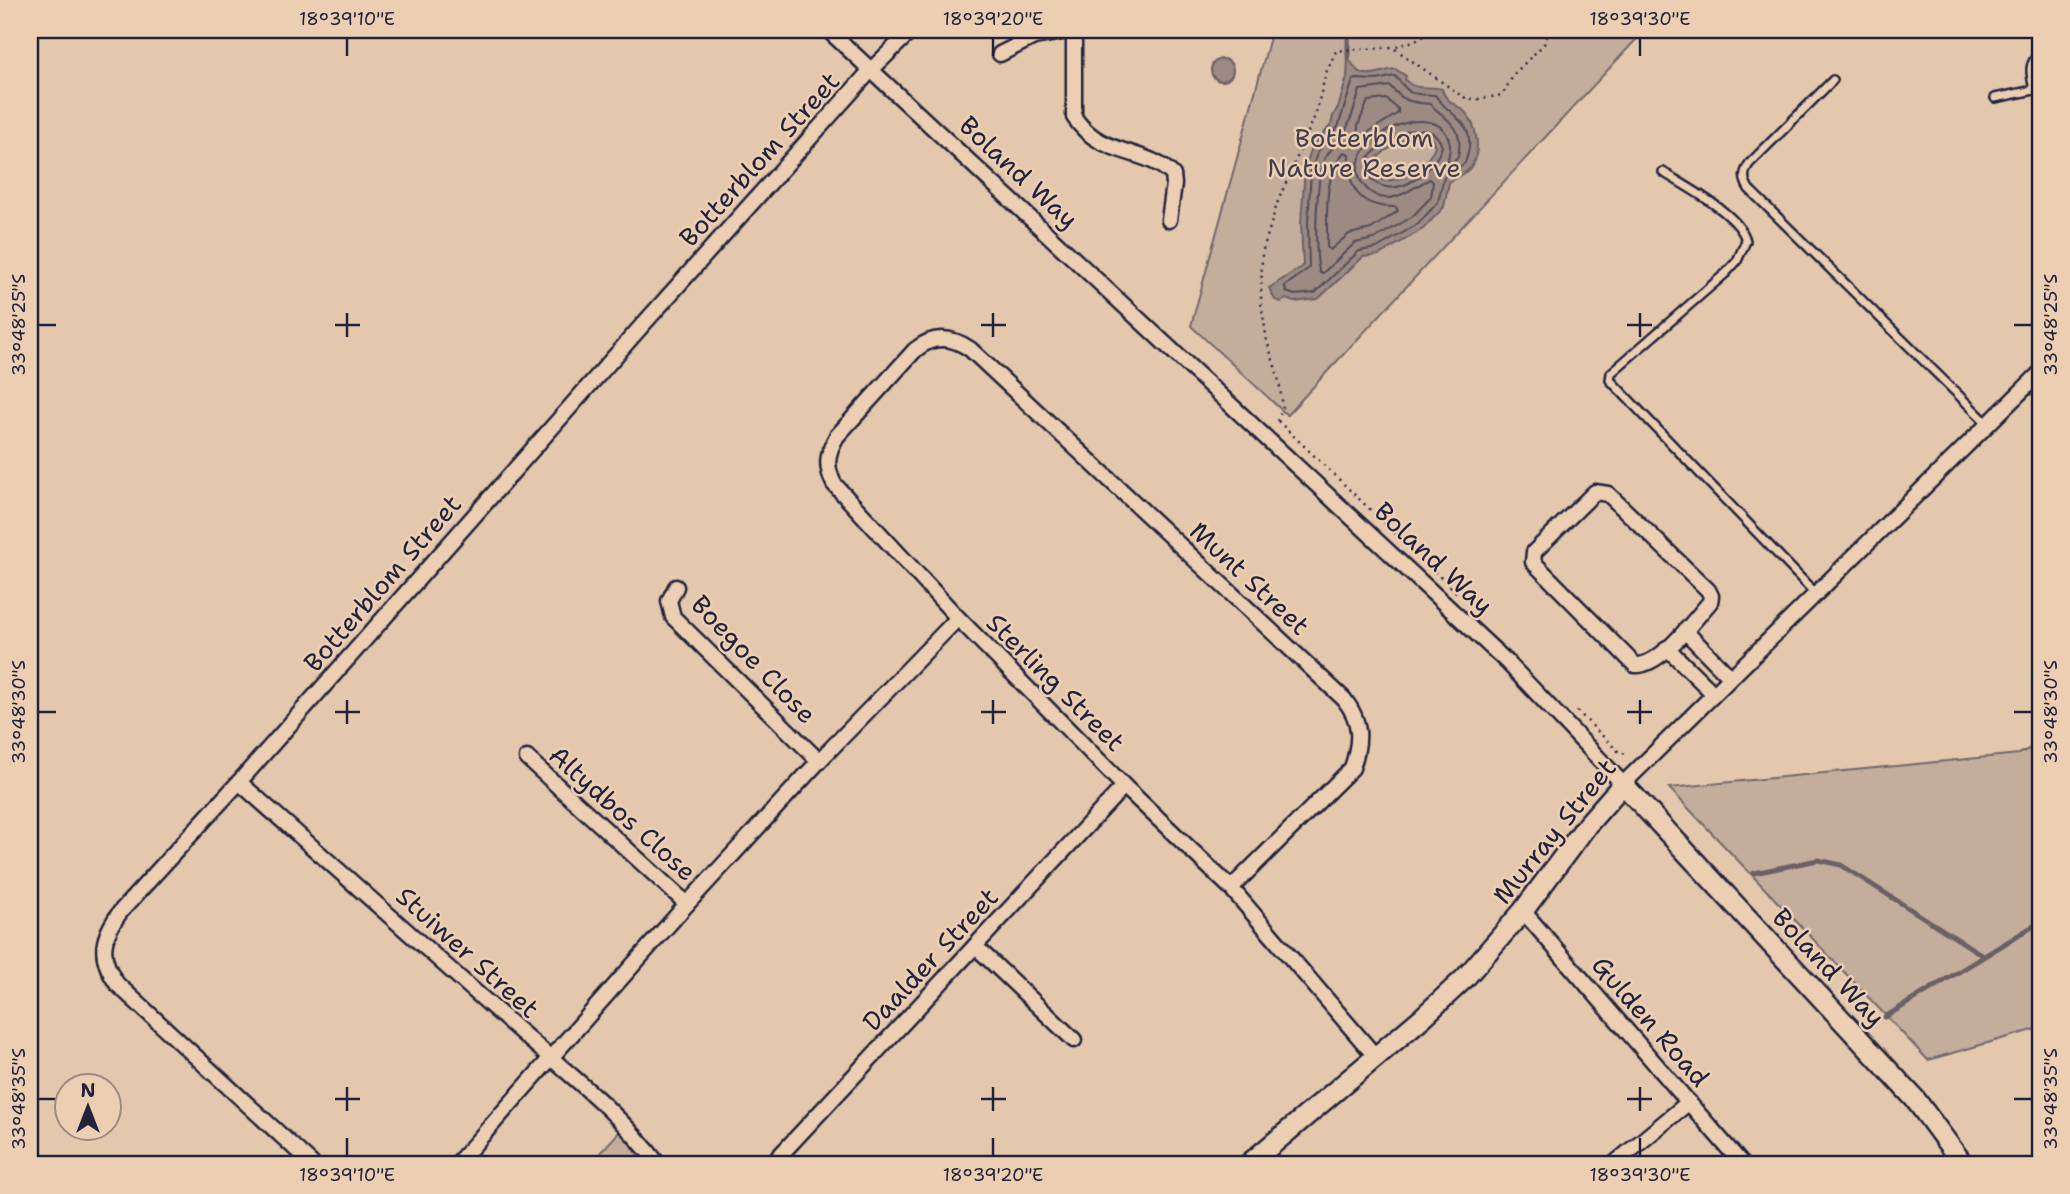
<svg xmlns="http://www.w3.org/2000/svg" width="2070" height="1194" font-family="'Shantell Sans',sans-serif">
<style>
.green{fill:#c4ad9b;stroke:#73686b;stroke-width:2}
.water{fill:#9c8a83;stroke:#6b6066;stroke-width:2;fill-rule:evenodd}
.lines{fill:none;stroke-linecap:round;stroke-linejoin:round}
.shore{stroke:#534c58;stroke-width:2}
.stream{stroke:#6b6066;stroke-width:5}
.lane-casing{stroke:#22223b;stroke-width:12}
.street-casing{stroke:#22223b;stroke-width:19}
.secondary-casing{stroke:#22223b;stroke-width:24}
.path{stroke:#22223b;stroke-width:2.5;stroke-dasharray:2 5;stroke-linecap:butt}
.lane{stroke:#eccfb3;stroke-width:7}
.street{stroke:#eccfb3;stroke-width:14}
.secondary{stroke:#eccfb3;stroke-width:19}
.ticks{fill:none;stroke:#22223b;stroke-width:2.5}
.labels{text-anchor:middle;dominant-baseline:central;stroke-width:5;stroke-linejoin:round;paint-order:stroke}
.park-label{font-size:26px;fill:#423e4e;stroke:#eccfb3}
.street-label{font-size:26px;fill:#22223b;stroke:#eccfb3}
.neatline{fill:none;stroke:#22223b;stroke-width:2.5}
.ticks-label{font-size:18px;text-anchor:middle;fill:#22223b}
</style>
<rect width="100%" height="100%" fill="#e4c8ae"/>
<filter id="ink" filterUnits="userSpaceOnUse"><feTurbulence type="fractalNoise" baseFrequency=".0143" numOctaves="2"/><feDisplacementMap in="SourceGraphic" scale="14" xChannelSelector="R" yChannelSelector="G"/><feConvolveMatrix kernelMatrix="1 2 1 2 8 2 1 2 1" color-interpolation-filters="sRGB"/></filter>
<g filter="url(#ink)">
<g class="green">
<path d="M1272,30H1645L1287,415L1191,326Z"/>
<path d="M2040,743V1028L1928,1060L1669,788L2019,754Z"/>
<path d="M620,1131L645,1164H590Z"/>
</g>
<g class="water">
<circle cx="1222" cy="70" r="11"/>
<path d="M1348,59C1352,62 1355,69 1359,72C1370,78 1384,70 1395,69L1406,76L1405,79C1414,92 1429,85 1442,89C1445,102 1457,104 1465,112C1477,125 1481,150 1472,165C1468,173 1457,177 1449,182L1444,207L1423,229L1379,255L1363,257L1318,299L1294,302L1286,299L1281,302L1275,300L1269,288L1303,266L1301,223L1305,168L1312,147L1331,125L1333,116L1339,105L1347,77ZM1409,137L1432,140L1435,146C1428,166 1402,183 1382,180L1375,173V160L1385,151Z"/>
</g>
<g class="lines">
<g class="shore">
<path d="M1395,76C1414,97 1405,93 1435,95C1453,121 1480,121 1465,163L1444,177L1438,202L1418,224L1377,248L1359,251L1315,293L1295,295L1286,292L1285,286L1309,268L1308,223L1311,170L1318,151L1338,127L1353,80L1357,79L1377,80Z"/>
<path d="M1390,86C1404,102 1409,102 1430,104C1450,123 1464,126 1458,157L1452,162L1448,161C1448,154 1452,148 1449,140C1434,91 1326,148 1367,189C1390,211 1411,187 1430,179L1433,182L1431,197L1412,217L1374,239L1355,243L1323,273H1320C1313,257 1316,171 1326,156C1331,149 1338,143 1343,135C1350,125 1356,103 1360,90Z"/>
<path d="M1386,99L1398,109V113L1361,137H1358V125L1368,101Z"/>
<path d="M1407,131C1423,129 1436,128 1442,146C1435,173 1389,206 1368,175L1369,157L1382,145Z"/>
<path d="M1344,152L1349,154C1347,188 1359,208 1396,207L1398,211L1371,229L1349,234L1330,250L1327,247C1328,214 1322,178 1344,152Z"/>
</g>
<g class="stream">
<path d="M1348,30V59"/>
<path d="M1754,873L1818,860L1841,865L1984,956"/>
<path d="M1885,1017L2040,922"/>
</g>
<g class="lane-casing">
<g id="lane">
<path d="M1833,80L1749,164C1743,174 1743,179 1749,189L1988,424"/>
<path d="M1995,98L2034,90C2031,74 2027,64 2040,53"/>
<path d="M1663,172C1685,186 1741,215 1746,241L1737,261L1726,273L1611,373L1610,380L1815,593"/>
</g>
</g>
<g class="street-casing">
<g id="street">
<path d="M828,30L1507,662L1623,784L2040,373"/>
<path d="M1074,30V117C1101,158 1146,147 1173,175L1174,184L1169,220"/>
<path d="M1000,54L1034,37L1074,30"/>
<path d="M1595,492L1608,494L1708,590L1711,596L1710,602C1694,620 1660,667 1635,665L1533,562L1534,552Z"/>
<path d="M676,587L669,601L673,617L819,761"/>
<path d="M1685,631L1730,677"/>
<path d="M1667,648L1714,694"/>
<path d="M527,758L687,904"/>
<path d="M239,782C328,861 416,940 505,1018C558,1066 615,1107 658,1164"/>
<path d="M1231,888L1352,768C1361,741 1362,722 1344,699L970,349C951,336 933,335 915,350L837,436C827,453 825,466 834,484L958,618L1124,786L1231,888L1376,1057"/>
<path d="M1523,911L1742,1164"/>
<path d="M975,946L1074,1040"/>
<path d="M312,1164L117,984C98,956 101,938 121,911L239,782L639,329L871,70L912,30"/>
<path d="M457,1164L687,904L819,761L958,618"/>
<path d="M772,1164L1124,786"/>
<path d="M1614,1164L1689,1102"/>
</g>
</g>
<g class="secondary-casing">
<path id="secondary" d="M1249,1164L1423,1017L1465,978L1523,911L1587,825L1623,784L1915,1099L1963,1164"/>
</g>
<g class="path">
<path d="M1395,49L1463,97C1478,102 1487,97 1502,95L1515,73L1544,44L1548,34L1555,30"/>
<path d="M1277,421L1283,407L1278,376L1267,341L1261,302L1262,253L1278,201L1315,116L1326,73L1336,51C1376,46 1397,54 1434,30"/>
<path d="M1278,421L1457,593"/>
<path d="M1577,711L1620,753L1629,754"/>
</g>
<use href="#lane" class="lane"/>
<use href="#street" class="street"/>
<use href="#secondary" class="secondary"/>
</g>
</g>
<path class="ticks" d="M347,38V56M993,38V56M1640,38V56M347,313V337M993,313V337M1640,313V337M38,325H56M335,325H360M981,325H1006M1627,325H1652M2014,325H2032M347,700V724M993,700V724M1640,700V724M38,712H56M335,712H360M981,712H1006M1627,712H1652M2014,712H2032M347,1087V1111M993,1087V1111M1640,1087V1111M38,1099H56M335,1099H360M981,1099H1006M1627,1099H1652M2014,1099H2032M347,1138V1156M993,1138V1156M1640,1138V1156"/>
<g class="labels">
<g class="park-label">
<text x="1364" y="137">Botterblom<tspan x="1364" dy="30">Nature Reserve</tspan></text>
</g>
<g class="street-label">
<text transform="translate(759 159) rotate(-48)">Botterblom Street</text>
<text transform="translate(1019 172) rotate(43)">Boland Way</text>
<text transform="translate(1434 558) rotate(43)">Boland Way</text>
<text transform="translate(1250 578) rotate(43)">Munt Street</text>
<text transform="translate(382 583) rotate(-49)">Botterblom Street</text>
<text transform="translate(754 659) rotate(46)">Boegoe Close</text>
<text transform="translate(1056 682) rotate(45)">Sterling Street</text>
<text transform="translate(623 813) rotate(42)">Altydbos Close</text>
<text transform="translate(1554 831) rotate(-51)">Murray Street</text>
<text transform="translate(468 952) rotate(42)">Stuiwer Street</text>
<text transform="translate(930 959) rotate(-47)">Daalder Street</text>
<text transform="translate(1829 967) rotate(47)">Boland Way</text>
<text transform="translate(1651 1021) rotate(49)">Gulden Road</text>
</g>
</g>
<rect width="2070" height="1194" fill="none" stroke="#eccfb3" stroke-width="77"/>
<g transform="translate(88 1107)"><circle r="33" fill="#eccfb3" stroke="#9b8a83" stroke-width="2"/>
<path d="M0-5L12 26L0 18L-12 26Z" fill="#22223b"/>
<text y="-10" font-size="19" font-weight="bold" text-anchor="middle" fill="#22223b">N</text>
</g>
<rect x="38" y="38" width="1994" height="1118" class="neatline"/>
<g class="ticks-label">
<text x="347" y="25">18°39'10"E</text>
<text x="993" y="25">18°39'20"E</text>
<text x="1640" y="25">18°39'30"E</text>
<text transform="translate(19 325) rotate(-90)" y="6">33°48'25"S</text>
<text transform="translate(2051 325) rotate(-90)" y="6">33°48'25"S</text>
<text transform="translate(19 712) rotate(-90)" y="6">33°48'30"S</text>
<text transform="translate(2051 712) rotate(-90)" y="6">33°48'30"S</text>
<text transform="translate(19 1099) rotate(-90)" y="6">33°48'35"S</text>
<text transform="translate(2051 1099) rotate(-90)" y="6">33°48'35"S</text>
<text x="347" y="1181">18°39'10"E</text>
<text x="993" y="1181">18°39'20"E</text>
<text x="1640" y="1181">18°39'30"E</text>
</g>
</svg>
